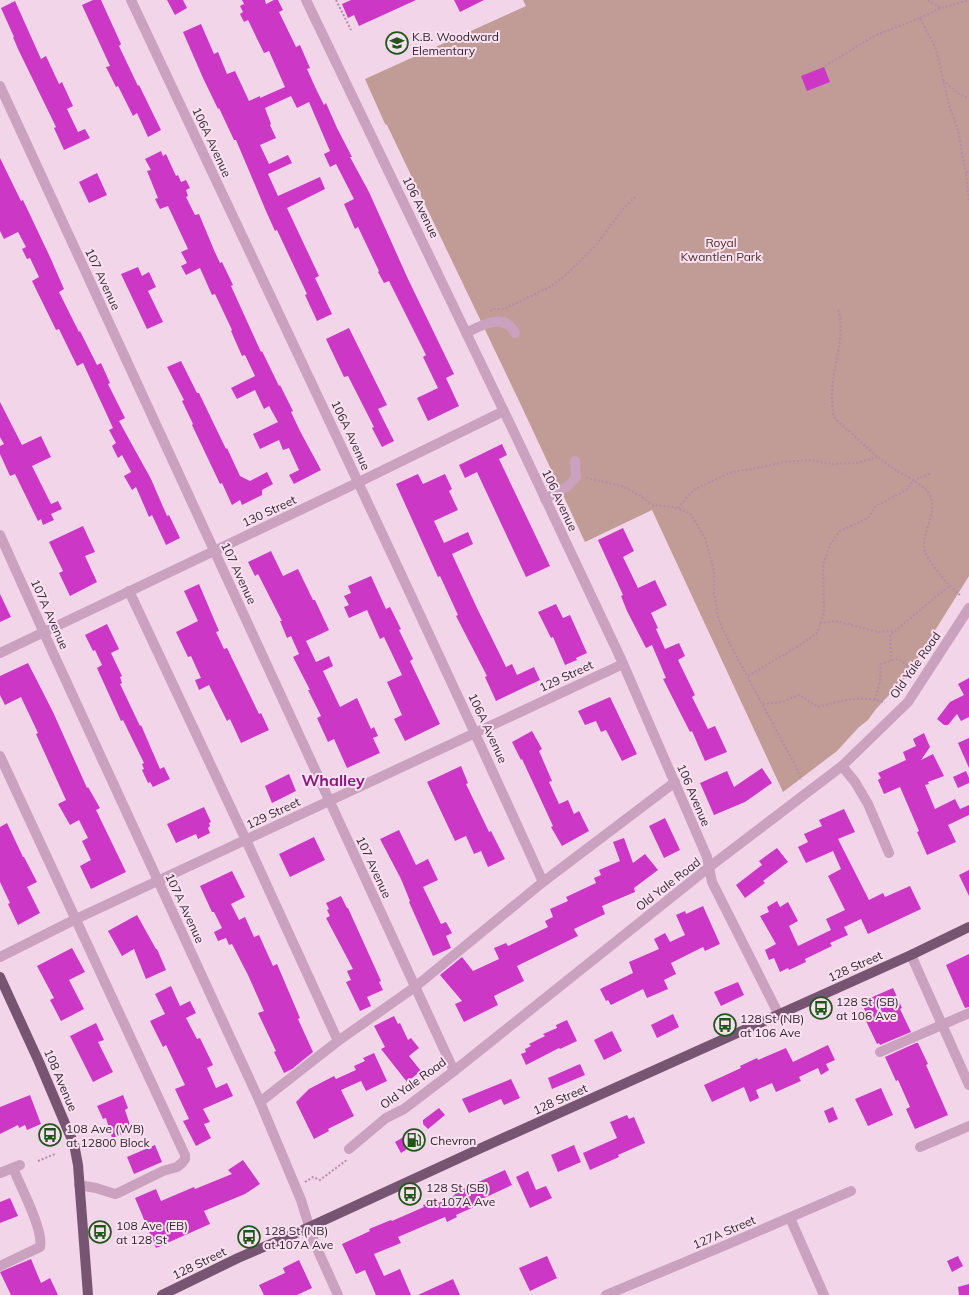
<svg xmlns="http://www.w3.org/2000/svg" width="969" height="1295" font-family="Mulish,sans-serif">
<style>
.green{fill:#c19b95}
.building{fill:#cd37c5}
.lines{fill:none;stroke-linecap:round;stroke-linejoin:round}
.path{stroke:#b68bab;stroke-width:2;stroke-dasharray:2 2;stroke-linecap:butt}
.minor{stroke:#caa1bf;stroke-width:10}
.major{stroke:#775471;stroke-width:10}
.labels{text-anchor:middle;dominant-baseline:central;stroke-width:4;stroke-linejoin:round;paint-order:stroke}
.poi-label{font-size:12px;fill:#332432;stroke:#fae1f1;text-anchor:start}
.street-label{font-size:12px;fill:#332432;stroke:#fae1f1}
.park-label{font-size:12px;fill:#532e27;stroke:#fae1f1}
.district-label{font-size:16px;font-weight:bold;fill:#861981;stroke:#fae1f1}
</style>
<rect width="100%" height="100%" fill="#f2d5e8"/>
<path class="green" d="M523,0H969V576L906,677L876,709L868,720L858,728L837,751L783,792L652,510L585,542L520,403L387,125L385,124L365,79L526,6Z"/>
<g class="building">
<path d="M93,0H101L121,44L119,46L138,86L139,85L161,130L148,137L137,113L133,116L118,86L116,87L106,67L110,66L82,5Z"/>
<path d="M167,0H183L187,8L175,15Z"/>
<path d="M242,0H265L266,4L274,0H278L283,10L279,12L296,47L300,45L310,68L307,69L316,89L324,105L326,103L337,128L352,157H350L369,192L408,279L454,374L446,378L459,406L428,421L417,398L438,388L423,357L426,355L389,281L384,283L378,272L379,271L358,227L355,229L344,204L354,199L336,164L330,167L324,154L330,151L309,102L297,108L291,96L265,108L271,124L270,125L276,138L260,145L269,164L288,155L292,163L268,174L278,196L320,177L325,189L287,208L319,276L315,278L332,314L317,321L305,295L307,294L277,230L275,231L266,211L236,140H234L219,108L218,109L203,78L183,32L201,24L214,54L218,52L227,74L235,71L249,101L260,96V98L285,87L269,51L264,53L248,20L244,22L240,14L243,12L240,6L244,4Z"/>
<path d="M351,0H416L359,26L354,15L348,18L342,4Z"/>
<path d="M454,0H484L460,12Z"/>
<path d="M15,1L41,59L46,56L59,84L62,82L73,106L67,109L78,132L85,129L90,138L64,150L54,128L56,127L18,49L13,37H14L1,8Z"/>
<path d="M824,67L830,82L807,91L801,76Z"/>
<path d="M161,151L163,156L166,154L176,176L178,175L181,182L186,180L190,188L186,190L188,196L186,197L195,215L199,214L214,250L220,263L222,262L233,285L231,286L261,352L262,351L279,386L280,385L293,411L291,412L300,431L321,470L294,484L289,475L299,470L289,448L283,450L279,440L260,449L253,434L278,422L269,406L264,409L255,390L237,399L231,388L255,376L245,355L242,356L231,331L232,330L215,294L212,295L200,268L186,275L181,266L187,263L181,252L188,249L168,206L160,209L155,199L158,198L147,171L151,170L145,159Z"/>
<path d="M0,158L21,201L23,200L50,257L64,289L59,292L79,332L80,331L97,365L101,363L110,383L108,384L125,418L119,421L151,479L167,516L169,515L180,538L166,545L152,515L149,517L136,487L132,490L124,476L131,472L122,455L118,458L112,446L116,443L109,430L113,428L83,363L77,366L59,329L56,330L32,281L39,277L30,258L27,259L22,249L26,247L18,232L4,239L0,231Z"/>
<path d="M97,173L107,195L89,203L79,182Z"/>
<path d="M138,267L142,276L149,272L156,287L148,291L163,322L147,329L121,274Z"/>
<path d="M349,328L387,405L378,409L394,441L382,447L372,428L374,427L348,376L344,377L326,339Z"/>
<path d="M181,361L197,393H199L226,449L227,448L240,476L250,481L267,472L273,484L262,490V495L242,505L240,500L232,505L222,483L220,484L192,425L193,424L182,401L184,400L167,367Z"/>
<path d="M0,402L22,445L41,436L51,457L32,466L51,504L58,501L62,509L51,514L54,520L43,525L41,519L38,521L15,474L10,476L0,454V446L4,444L0,437Z"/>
<path d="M502,444L507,455L499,459L550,566L526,577L477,472L465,478L459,465Z"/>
<path d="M418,474L423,484L445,474L452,489L449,491L458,510L434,521L444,543L468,532L473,544L452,554L476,606L506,667L512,664L517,675L534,667L540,680L496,701L485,677L487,676L456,616L458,615L440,576L438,577L396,484Z"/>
<path d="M83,526L95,552L85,556L97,582L70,596L59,573L63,571L49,542Z"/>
<path d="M623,528L634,551L623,557L638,588L655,580L667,605L651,613L658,628L656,629L665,649L679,643L685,656L678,660L695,695L692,697L708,729L715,726L727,752L705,761L692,731L690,732L663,679L666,678L652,645L646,648L627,611L621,596L623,595L598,540Z"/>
<path d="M271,551L283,576L298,569L313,600H315L329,630L306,641L316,662L329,656L333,666L323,671L340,707L357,698L371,729L374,727L378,736L373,738L380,753L347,768L334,739L328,742L317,718L321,716L308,690H310L293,657L299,654L291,636L287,638L280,621H282L258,574L255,576L248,562Z"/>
<path d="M371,576L386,609L390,607L401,629L399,630L413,659L410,661L440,724L405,741L394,719L402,715L387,682L402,675L384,637L380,639L367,610L349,618L344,607L349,605L344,596L351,593L348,586Z"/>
<path d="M199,584L219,631L216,632L224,649L227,648L259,714L261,713L269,730L241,743L230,719L227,721L209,685L199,690L195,680L201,678L191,656L188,657L176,632L198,621L184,591Z"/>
<path d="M0,594L11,617L0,622Z"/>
<path d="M556,604L563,618L570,615L587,653L576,658L577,660L565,665L553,637L551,638L538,612Z"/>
<path d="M107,624L119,649L111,653L122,676L120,677L122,683L120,684L140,726L141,725L160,769L164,767L170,779L153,787L150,782L148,783L142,770L144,769L142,764L144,763L123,720L121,721L97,668L102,665L95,650L93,651L85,635Z"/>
<path d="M28,663L53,712L87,788L88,787L100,808L96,810L126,872L91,889L80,866L91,860L82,841L88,838L79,820L70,825L58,804L66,800L36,734L38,733L21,697L5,705L0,695V676Z"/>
<path d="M969,678V717L961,721L957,714L948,725H944L937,719L950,702L964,695L958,684Z"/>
<path d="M610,697L637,754L622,761L606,730L601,732L596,721L585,725L578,711Z"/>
<path d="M532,731L542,749L539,751L552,781L549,782L559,804L568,800L574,814L579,811L589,831L562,846L551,827L553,826L522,759L521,760L512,742Z"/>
<path d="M924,733L930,747L921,760L933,754L944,776L928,782L929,784L925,785L935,809L955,799L960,809L969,805V815L948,825L956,842L927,855L917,832L919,831L900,787L884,794L878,780L881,778L878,773L906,760L903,752L916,746L913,739Z"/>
<path d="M969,738V768L958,743Z"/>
<path d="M461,766L468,783L466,784L489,832L491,831L505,859L488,867L481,851L474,854L466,836L455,841L427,782Z"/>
<path d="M762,768L772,783L745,802L714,815L700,783L727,771L734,787Z"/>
<path d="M966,771L969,778V783L958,788L953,777Z"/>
<path d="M289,774L296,791L272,803L265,786Z"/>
<path d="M204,807L211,822L209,823L210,826L208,828L210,833L198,839L196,834L176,843L167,824Z"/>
<path d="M844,809L855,832L838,839L869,900L883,893L885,897L910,886L921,909L868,934L861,919L844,927L848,935L830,943L832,946L805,959L806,962L789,970L788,968L780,972L774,958L769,960L765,950L776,944L760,916L769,912L767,907L777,901L780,907L788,902L798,921L789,926L798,946L831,930L826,919L845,910L828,876L841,869L833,851L806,863L798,847L808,842L804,834L822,826L819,820Z"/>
<path d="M665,818L680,850L664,858L649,826Z"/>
<path d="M7,823L23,857H24L37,882L27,887L40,913L18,925L8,904L10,903L0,882V827Z"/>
<path d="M399,830L416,865L428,859L438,880L423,887L441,924L446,922L452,933L446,936L451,948L433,956L409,902L410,901L401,879L380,839Z"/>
<path d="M314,837L325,860L290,877L279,854Z"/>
<path d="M624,838L633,863L645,854L658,870L634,888L635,892L602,906L605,914L574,929L578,936L517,966L524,981L494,996L498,1005L464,1022L455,1004L462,1001L440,975L462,957L473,971L499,959L494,948L506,943L508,946L548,927L545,921L553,917L550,909L568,901L566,897L596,883L594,878L601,875L599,870L620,861L613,842Z"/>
<path d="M777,848L788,862L763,881L765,883L745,898L736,885L762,865L759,861Z"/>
<path d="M969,870V896L959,875Z"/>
<path d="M232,871L245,897L231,904L239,920L245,917L254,937L259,935L273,966L277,964L300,1018L298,1019L313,1052L292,1069L284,1073L274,1052L276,1051L258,1013L264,1011L248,975L232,944L229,945L226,938L218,941L214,932L222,928L214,912H212L200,886Z"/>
<path d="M341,896L347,908H348L381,981L379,982L383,990L367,997L371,1006L360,1011L346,982L351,980L347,971L353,969L326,918L330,916L327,910L329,909L326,903Z"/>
<path d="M703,906L720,944L705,951L703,947L671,963L676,974L664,980L668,989L647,998L643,989L611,1005L608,1000L606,1001L600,989L633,973L629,962L659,949L654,939L665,933L670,942L685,935L676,915L685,911L686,914Z"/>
<path d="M137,915L156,949H157L166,970L146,979L134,949L122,956L108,931Z"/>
<path d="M72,948L85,972L69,980L84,1009L61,1021L50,1000L54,998L37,966Z"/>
<path d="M969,954V1007L965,1008L946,965Z"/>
<path d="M738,982L744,995L721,1006L714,992Z"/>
<path d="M171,986L180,1006L190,1001L196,1013L186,1018L197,1039L200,1038L213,1065L207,1068L216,1088L227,1083L233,1096L203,1109L210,1122L204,1124L211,1138L196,1146L183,1121L189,1119L175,1089L185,1085L166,1045L163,1047L150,1021L165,1014L155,994Z"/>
<path d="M893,988L902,1008L900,1009L911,1032L880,1045L879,1043L877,1044L867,1023L863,1015L866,1013L861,1002Z"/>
<path d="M673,1014L679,1027L657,1038L651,1025Z"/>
<path d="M394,1016L398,1024L400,1023L408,1040L411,1038L419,1048L409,1056L421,1071L407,1082L381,1049L385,1047L374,1026Z"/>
<path d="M567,1020L577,1041L560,1049L559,1048L526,1065L521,1054L526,1052L525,1049L531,1046L529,1044L545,1036L543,1034L557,1028L556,1025Z"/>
<path d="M96,1023L104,1040L98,1042L113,1072L93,1082L70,1036Z"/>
<path d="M612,1031L622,1051L604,1060L594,1040Z"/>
<path d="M916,1043H918L928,1064L926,1065L948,1115L915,1129L906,1109L910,1107L898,1080L896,1081L885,1057Z"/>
<path d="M828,1045L835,1060L826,1064L829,1070L821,1075L818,1068L799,1077L801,1081L776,1092L772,1083L756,1090L759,1098L750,1102L744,1087L712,1102L704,1085L741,1068L740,1066L757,1058L758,1060L786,1048L793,1062Z"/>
<path d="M374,1053L387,1081L366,1091L361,1081L341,1090L354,1116L328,1129L329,1131L314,1139L296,1102L309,1089L334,1076L336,1079L356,1070L354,1066L365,1061L363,1058Z"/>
<path d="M580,1064L585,1075L552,1089L548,1078Z"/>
<path d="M511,1079L520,1098L504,1105L501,1099L469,1113L462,1099Z"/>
<path d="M881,1088L893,1115L868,1126L855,1099Z"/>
<path d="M30,1095L41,1124L27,1130L25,1125L19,1128L18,1125L0,1134V1107Z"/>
<path d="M123,1095L128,1108L125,1110L132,1131L112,1138L106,1118L103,1119L97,1106Z"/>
<path d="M833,1107L838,1119L829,1123L824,1111Z"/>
<path d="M439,1108L445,1115L428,1129L423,1124V1120Z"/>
<path d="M627,1115L629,1119L634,1117L645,1143L618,1155L619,1157L590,1170L583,1153L617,1138L610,1122Z"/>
<path d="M414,1131L420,1141L401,1153L395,1142Z"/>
<path d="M155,1145L162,1162L134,1174L127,1157Z"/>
<path d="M574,1145L581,1162L558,1172L551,1155Z"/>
<path d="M243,1160L260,1184L245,1194L204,1211L210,1224L156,1248L135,1198L156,1189L161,1201L194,1187L195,1189L232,1174L228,1170Z"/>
<path d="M505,1170L512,1185L482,1199L483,1203L456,1215L457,1217L447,1222L445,1217L398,1237L401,1243L374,1254L384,1276L400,1269L411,1295H376L365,1270L356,1274L342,1244L370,1231L369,1229L391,1220L392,1221L424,1207L423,1205L434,1200L436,1202L438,1201L439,1203L455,1195L454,1193Z"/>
<path d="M528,1171L536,1190L546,1186L552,1198L530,1208L516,1177Z"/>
<path d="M10,1198L18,1216L0,1223V1202Z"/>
<path d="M547,1256L557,1278L530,1291L519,1268Z"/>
<path d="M958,1256L963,1266L952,1272L947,1261Z"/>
<path d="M31,1259L41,1283L50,1278L58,1295H11L0,1272Z"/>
<path d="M299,1260L312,1288L297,1295H264L259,1285L285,1273L283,1268Z"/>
<path d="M453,1279L460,1295H418Z"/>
<path d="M969,1284V1295H959L958,1287Z"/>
</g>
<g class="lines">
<g class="path">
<path d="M336,0L351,30"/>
<path d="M928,0L941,8"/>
<path d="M920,18L941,8L969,0"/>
<path d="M825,66L874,36L920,18L936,49L949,105L958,130L966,174L969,170"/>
<path d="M943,80L960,95L969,98"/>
<path d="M966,174L969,202"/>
<path d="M838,310C848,336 827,379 833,409C833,411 833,416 835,418C838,422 844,427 848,430C864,445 879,459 897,471C907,477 923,484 929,494C939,510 923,529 924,547C925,559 950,588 960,595"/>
<path d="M490,311L494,309H504L550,287L567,274L596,245L623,209L636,196"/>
<path d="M586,478L622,486L639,495L653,505L674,507L690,513L705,538L714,571V593L719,621L732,648L795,765L801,780"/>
<path d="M678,508L687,497L695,489L732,472L763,467L784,462L811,460L832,464L857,463L878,457"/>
<path d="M820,623L836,621L878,632L894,631"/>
<path d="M891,661L890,635L949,586"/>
<path d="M748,676L797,647L817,633L824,613L823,565L830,545L840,531L868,518L876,506L906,490L913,481L931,473"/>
<path d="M875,700L880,681L881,664L898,659L912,668"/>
<path d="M763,704L781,702L799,695L818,707C839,701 863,694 885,703"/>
<path d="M38,1161L55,1154"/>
<path d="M305,1182L313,1177L320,1180L348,1159"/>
</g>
<g class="minor">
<path d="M131,0C269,294 409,586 543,882"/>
<path d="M306,0L511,426L621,659L707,857L712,882L779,1015"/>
<path d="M0,86L454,1071"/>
<path d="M466,333C481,325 505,312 515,333"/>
<path d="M545,499L568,486L576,477L575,461"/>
<path d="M0,535L49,644L260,1102L301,1200L314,1242L338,1295"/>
<path d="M129,591L246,840L338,1041"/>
<path d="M0,653L359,482L504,411"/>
<path d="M0,756L185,1155V1159L182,1163L177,1167L163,1171L118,1193L115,1194L96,1188L79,1185"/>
<path d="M842,766L855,782L868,804L889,853"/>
<path d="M911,955L969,1085"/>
<path d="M0,957L76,919L623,664"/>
<path d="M880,1052L969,1013"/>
<path d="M260,1102L338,1041L415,987L543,882L675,782"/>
<path d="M920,1147L969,1126"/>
<path d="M349,1149L386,1118L404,1109L454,1071L708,868L842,766L908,702L969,608"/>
<path d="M0,1173L20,1165"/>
<path d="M790,1218L824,1295"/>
<path d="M0,1266L40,1247C44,1230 20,1186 13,1168"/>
<path d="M606,1295L733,1242L851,1191"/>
</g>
<g class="major">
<path d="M0,977L39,1062L69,1133L74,1144L78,1165L88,1295"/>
<path d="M162,1295L238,1258L294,1234L479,1149L911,955L969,927"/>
</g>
</g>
<defs>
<g id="school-ring" transform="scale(1.15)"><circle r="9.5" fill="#fae1f1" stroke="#205718" stroke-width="1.5"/><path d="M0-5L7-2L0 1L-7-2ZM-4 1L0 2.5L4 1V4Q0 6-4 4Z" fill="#205718"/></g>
<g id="bus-ring" transform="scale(1.15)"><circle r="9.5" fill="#fae1f1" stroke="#205718" stroke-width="1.5"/><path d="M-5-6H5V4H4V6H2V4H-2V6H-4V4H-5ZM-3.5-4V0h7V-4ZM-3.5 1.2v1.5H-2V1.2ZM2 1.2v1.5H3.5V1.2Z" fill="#205718"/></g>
<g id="fuel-ring" transform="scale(1.15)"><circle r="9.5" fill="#fae1f1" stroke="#205718" stroke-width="1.5"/><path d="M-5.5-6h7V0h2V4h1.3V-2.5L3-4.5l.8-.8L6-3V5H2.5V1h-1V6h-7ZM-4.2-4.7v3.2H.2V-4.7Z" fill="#205718"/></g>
</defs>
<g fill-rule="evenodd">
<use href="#school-ring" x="397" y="43"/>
<use href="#bus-ring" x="821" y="1008"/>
<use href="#bus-ring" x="725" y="1025"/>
<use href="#bus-ring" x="50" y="1135"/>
<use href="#fuel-ring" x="414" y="1140"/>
<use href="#bus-ring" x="410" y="1194"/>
<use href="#bus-ring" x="100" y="1232"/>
<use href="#bus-ring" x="249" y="1237"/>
</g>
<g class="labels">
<g class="poi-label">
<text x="412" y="36">K.B. Woodward<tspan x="412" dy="14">Elementary</tspan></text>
<text x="836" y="1001">128 St (SB)<tspan x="836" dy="14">at 106 Ave</tspan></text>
<text x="740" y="1018">128 St (NB)<tspan x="740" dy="14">at 106 Ave</tspan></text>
<text x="66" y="1128">108 Ave (WB)<tspan x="66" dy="14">at 12800 Block</tspan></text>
<text x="430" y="1140">Chevron</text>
<text x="426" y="1187">128 St (SB)<tspan x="426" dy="14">at 107A Ave</tspan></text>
<text x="116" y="1225">108 Ave (EB)<tspan x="116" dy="14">at 128 St</tspan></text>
<text x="264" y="1230">128 St (NB)<tspan x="264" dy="14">at 107A Ave</tspan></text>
</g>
<g class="street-label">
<text transform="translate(212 142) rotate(65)">106A Avenue</text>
<text transform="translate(421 207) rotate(64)">106 Avenue</text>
<text transform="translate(103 279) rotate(65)">107 Avenue</text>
<text transform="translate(351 435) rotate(65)">106A Avenue</text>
<text transform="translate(560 500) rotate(65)">106 Avenue</text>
<text transform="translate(269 511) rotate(-25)">130 Street</text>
<text transform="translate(239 573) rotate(65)">107 Avenue</text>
<text transform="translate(50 614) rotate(66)">107A Avenue</text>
<text transform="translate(915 665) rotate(-55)">Old Yale Road</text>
<text transform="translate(566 676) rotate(-25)">129 Street</text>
<text transform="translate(488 728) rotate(65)">106A Avenue</text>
<text transform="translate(694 795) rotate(67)">106 Avenue</text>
<text transform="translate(273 813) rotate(-25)">129 Street</text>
<text transform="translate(374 867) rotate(65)">107 Avenue</text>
<text transform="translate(668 884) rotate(-38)">Old Yale Road</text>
<text transform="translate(185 908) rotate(65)">107A Avenue</text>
<text transform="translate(855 966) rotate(-24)">128 Street</text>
<text transform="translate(61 1080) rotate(67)">108 Avenue</text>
<text transform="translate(413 1083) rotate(-36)">Old Yale Road</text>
<text transform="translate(560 1099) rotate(-24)">128 Street</text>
<text transform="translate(724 1232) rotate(-23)">127A Street</text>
<text transform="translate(199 1263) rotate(-26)">128 Street</text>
</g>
<g class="park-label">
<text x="721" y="242">Royal<tspan x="721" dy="14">Kwantlen Park</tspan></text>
</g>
<g class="district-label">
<text x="333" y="780">Whalley</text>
</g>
</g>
</svg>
